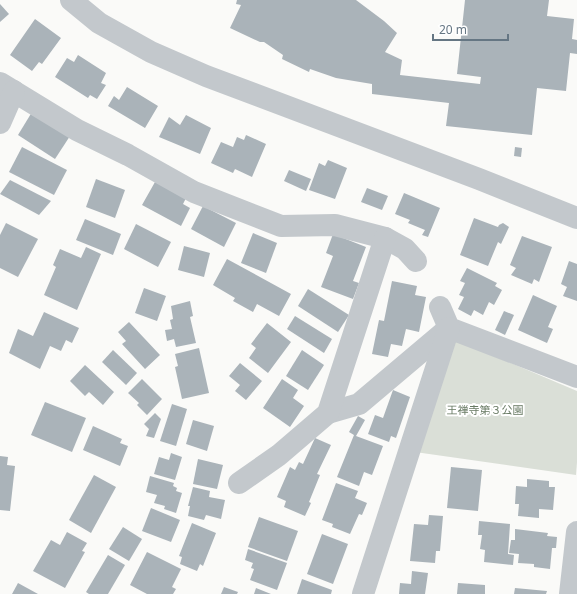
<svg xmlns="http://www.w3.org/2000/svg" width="577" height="594" font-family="'Noto Sans','Noto Sans JP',sans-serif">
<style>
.green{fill:#dadfd7}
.building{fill:#aab3b9}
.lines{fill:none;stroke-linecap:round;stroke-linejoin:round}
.minor{stroke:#c3c8cc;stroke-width:22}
.tertiary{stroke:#c3c8cc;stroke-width:22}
.labels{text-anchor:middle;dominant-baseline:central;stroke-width:4;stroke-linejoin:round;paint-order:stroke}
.park-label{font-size:11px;fill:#687a64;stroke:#fff}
</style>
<rect width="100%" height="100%" fill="#fafaf8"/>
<path class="green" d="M454,339L577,391V462L576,475L415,452Z"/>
<g class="building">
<path d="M237,0H356L384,21L397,33L385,52L402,60L400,75L480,84L481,77L457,74L465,0H549L547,16L574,19L572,39L577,40V54L570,53L566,91L537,88L532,135L446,126L449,103L372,94V84L336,78L310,69L309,72L282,59L283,55L264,42H260L230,28L241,5L236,4Z"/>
<path d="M0,4L9,14L0,22Z"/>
<path d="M35,19L61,38L42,64L39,62L32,71L10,55Z"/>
<path d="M78,55L106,73L101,83L106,85L97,99L90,95L88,98L55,77L67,58L74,62Z"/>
<path d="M127,87L158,106L145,128L108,106L114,96L119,100Z"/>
<path d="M32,112L70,136L55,159L18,135Z"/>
<path d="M186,115L211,128L200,154L159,137L169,117L180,125Z"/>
<path d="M246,135L266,144L252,177L235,169L233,173L211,163L221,142L233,147L237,137L244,140Z"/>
<path d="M22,147L67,170L54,195L9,172Z"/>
<path d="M515,147L522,148L521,157L514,156Z"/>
<path d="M328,160L347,168L335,199L309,190L319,163L325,166Z"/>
<path d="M289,170L311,179L306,191L284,181Z"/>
<path d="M96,179L125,190L115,218L86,207Z"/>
<path d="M10,180L51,201L39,215L0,194Z"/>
<path d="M155,182L186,198L183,204L190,208L181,226L142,205Z"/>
<path d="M367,188L388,196L382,210L361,202Z"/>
<path d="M404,193L440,208L428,237L422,235L425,230L408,223L410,220L395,214Z"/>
<path d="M203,206L236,223L224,247L191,229Z"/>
<path d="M474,218L498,227L499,225L503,223L509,227L501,244L498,242L488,266L460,255Z"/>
<path d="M85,219L121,234L113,255L76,240Z"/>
<path d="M6,223L38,239L18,277L0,268V235Z"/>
<path d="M136,224L171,242L158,267L124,249Z"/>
<path d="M253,233L277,243L266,273L241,263Z"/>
<path d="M333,234L366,247L353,281L359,283L353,299L321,287L333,256L326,253Z"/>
<path d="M522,236L552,247L539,282L534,279L532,284L511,275L516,268L510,265Z"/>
<path d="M184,246L210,253L204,277L178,270Z"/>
<path d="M86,247L101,254L77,310L44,295L56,267L53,265L60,249L81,258Z"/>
<path d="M227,259L291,294L279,316L257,304L253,312L233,301L235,298L213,285Z"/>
<path d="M569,261L577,264V301L563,296L567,287L561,284Z"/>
<path d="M467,268L497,283L495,286L502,290L494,305L489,302L483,315L474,310L471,316L458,309L464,297L459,295L465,283L460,281Z"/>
<path d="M392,281L417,286L415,295L426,297L419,332L406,329L402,346L391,344L388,357L372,354L379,320L384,321Z"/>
<path d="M144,288L166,296L157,321L135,313Z"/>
<path d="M308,289L349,315L338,332L298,306Z"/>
<path d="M533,295L557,306L548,327L553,329L547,343L518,330Z"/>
<path d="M190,301L193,316L190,317L196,343L176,347L174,339L167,341L165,330L172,329L170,320L173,319L171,306Z"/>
<path d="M504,311L514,315L505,335L495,330Z"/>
<path d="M44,312L79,328L72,343L66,340L61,351L50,346L40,369L9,353L18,329L33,336Z"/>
<path d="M295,316L332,339L324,353L287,329Z"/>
<path d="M129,322L160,355L145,369L122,344L126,341L118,332Z"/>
<path d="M267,323L291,342L268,373L249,358L256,348L251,344Z"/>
<path d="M199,348L209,393L182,399L175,367L178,366L175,354Z"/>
<path d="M113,350L137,373L126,385L102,362Z"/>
<path d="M302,350L324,365L308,390L286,376Z"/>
<path d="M240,363L262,381L246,400L235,391L240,385L229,376Z"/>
<path d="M85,365L114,392L103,405L89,392L85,396L70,381Z"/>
<path d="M142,379L162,399L147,415L137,405L139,403L128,393Z"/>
<path d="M282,379L298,390L293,398L304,406L290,427L263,408Z"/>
<path d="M393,390L410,397L396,438L391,436L389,442L368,434L375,415L383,418Z"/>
<path d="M45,402L86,418L72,452L31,435Z"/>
<path d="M172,404L187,409L176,446L160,441Z"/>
<path d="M155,413L161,419L154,438L146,436L149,429L144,424Z"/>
<path d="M358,416L365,420L356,436L383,446L372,475L364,472L359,486L337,477L354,435L349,432Z"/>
<path d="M193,420L214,426L207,451L186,444Z"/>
<path d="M93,426L122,439L120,443L128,446L120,466L83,450Z"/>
<path d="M315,438L331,445L317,474L320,475L309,502L311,503L305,516L284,507L286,501L277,497L290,467L295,470L299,462L303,464Z"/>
<path d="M171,453L182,457L175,480L154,474L159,457L169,460Z"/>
<path d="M0,456L8,457L7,465L15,466L10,511L0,510Z"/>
<path d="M198,459L223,465L217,489L193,484Z"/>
<path d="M451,467L482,470L478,511L447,508Z"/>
<path d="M94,475L116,487L91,533L69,520Z"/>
<path d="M150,476L174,483L173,486L177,488L176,491L182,493L176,513L164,509L165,506L154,503L157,495L146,492Z"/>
<path d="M527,479L549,481V487H555L553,510L539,509V518L518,516L519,504H515L516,486L527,487Z"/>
<path d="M336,483L358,491L355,498L367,503L362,515L359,514L350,534L332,527L333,524L322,520Z"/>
<path d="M193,487L210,491L209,497L225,500L221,519L206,515L204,520L188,516L190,506H188Z"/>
<path d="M151,508L180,520L171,542L142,531Z"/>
<path d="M429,515L443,516L440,551H436L435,563L410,561L414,524L428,525Z"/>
<path d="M259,517L298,531L287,561L248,547Z"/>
<path d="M479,521L510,524L508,554L514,555L513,565L484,562L485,550L480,549L482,535H478Z"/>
<path d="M192,523L216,533L203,566L200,564L197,571L180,564L182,557L179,556Z"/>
<path d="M123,527L142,539L129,561L109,549Z"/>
<path d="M515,529L548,533L547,536L557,537L556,548H552L550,569L534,567V564L518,563L519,554L509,553L511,540H515Z"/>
<path d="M67,532L87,543L82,551L85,552L65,588L33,571L51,540L60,545Z"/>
<path d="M322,534L348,544L333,584L307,574Z"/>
<path d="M248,549L287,563L277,590L250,580L254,569L251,568L253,563L245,560Z"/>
<path d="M147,552L181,569L172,587L176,589L173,594H147L130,585Z"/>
<path d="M108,555L125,565L108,594H89L86,592Z"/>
<path d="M412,571L428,573L425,594H399L400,583L411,584Z"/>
<path d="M302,579L332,590L331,594H297Z"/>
<path d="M18,583L38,594H12Z"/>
<path d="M458,583L485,585V594H457Z"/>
<path d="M224,587L238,592L237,594H221Z"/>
<path d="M256,588L271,594H254Z"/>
<path d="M515,588L547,591L546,594H514Z"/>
</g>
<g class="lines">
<g class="minor">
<path d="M0,83L77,130L128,155L194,192L281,226L335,225L385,238L405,249L416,261"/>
<path d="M0,123L14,91"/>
<path d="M440,307L449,328L577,377"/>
<path d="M328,413L359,404L449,328"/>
<path d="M239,483L279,455L328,413L385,238"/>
<path d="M363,594L449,328"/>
<path d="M570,594L577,532"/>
</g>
<path class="tertiary" d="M71,0L99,23L151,52L206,76L479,179L577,218"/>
</g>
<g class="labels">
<g class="park-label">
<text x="485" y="409">王禅寺第３公園</text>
</g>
</g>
<path d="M433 34v6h75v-6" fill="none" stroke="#657683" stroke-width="2"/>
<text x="439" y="34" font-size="12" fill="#657683" stroke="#ffffff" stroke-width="3" paint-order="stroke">20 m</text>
</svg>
